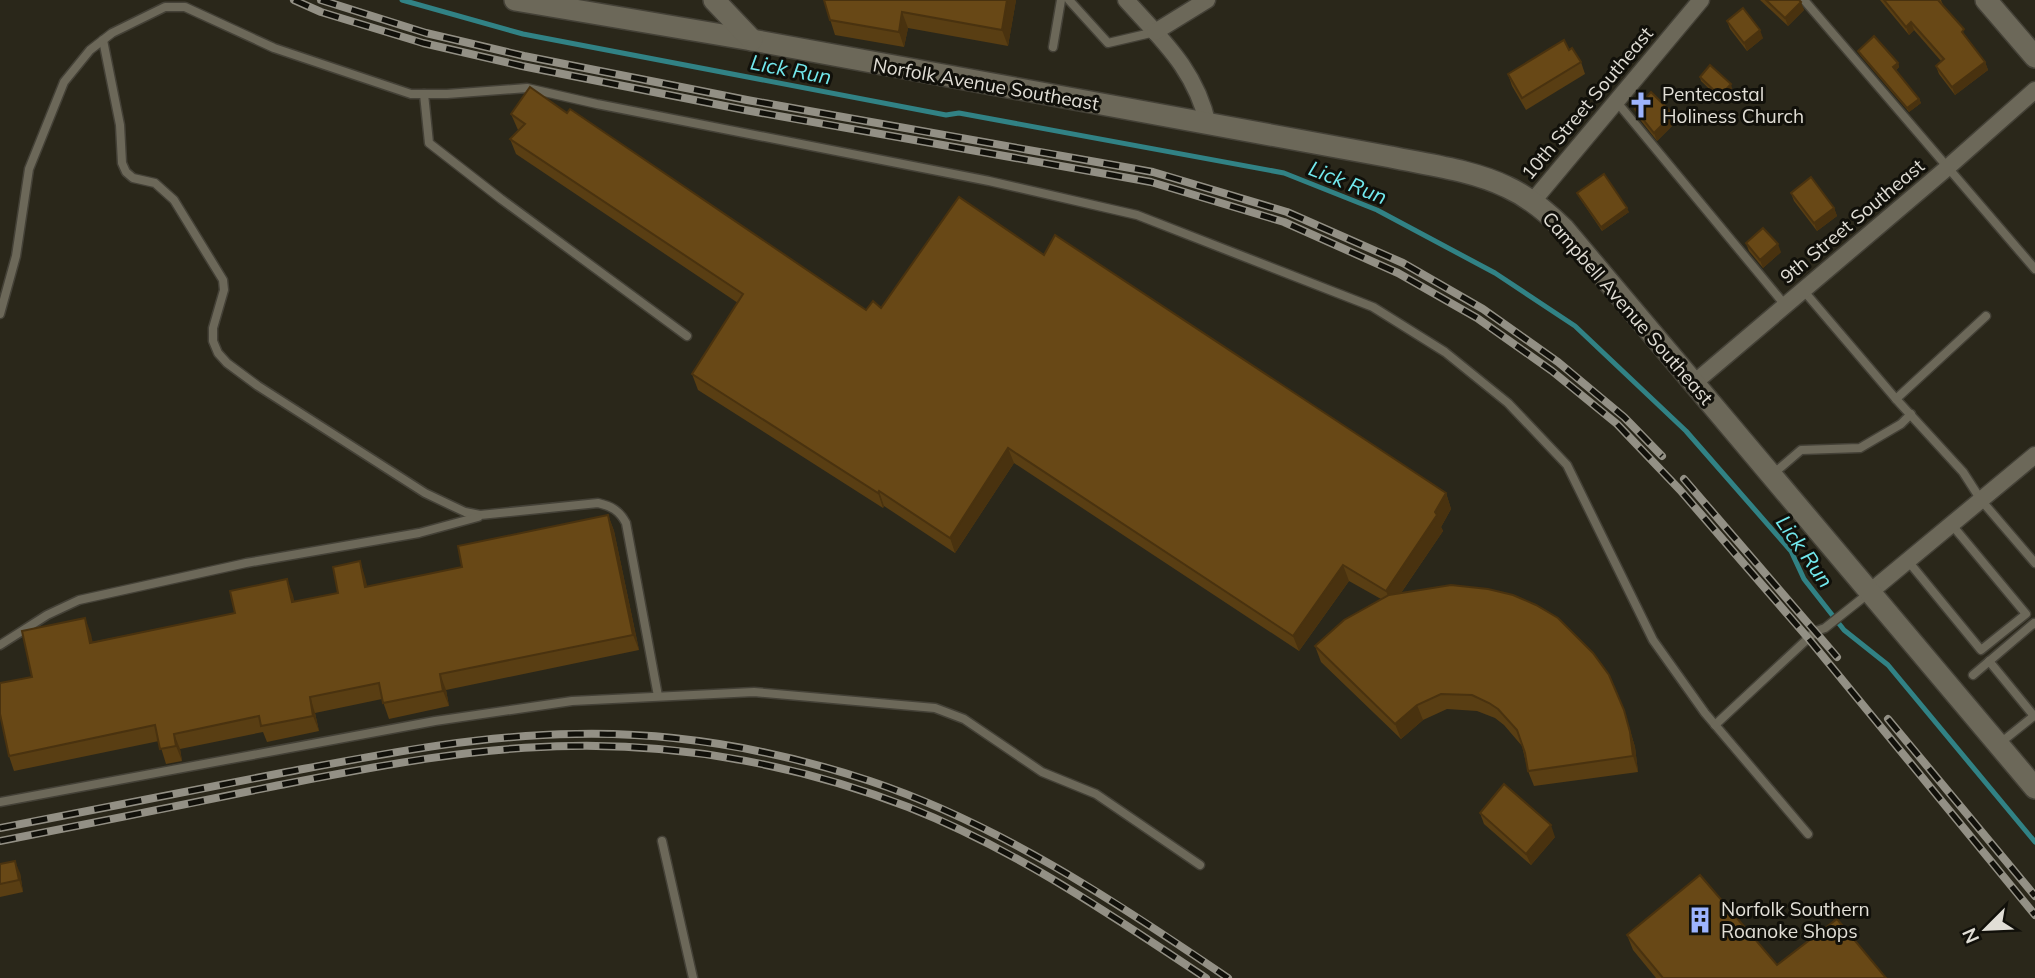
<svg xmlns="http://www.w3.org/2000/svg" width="2035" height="978" font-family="Mulish,sans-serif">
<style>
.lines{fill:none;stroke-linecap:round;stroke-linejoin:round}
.stream{stroke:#318285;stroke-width:5}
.lane-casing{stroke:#444137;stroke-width:11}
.street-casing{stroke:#444137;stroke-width:19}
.secondary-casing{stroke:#444137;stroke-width:24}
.lane{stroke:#6c6859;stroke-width:8}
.street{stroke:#6c6859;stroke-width:16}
.secondary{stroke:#6c6859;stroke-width:21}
.rail-casing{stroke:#939085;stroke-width:8}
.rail{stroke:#11100a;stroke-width:5;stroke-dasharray:16;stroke-linecap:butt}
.wall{fill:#593e13}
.shaded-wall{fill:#49320f}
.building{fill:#684816;stroke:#49320f;stroke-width:2}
.labels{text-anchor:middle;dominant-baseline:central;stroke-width:6;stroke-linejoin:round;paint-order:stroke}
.street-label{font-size:19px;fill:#e1ded6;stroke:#11100a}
.poi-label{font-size:19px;fill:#e1ded6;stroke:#11100a;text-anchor:start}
.water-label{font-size:21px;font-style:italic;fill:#72e9ee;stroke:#11100a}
</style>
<rect width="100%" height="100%" fill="#2a271a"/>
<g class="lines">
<path class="stream" d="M402,0L523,34L946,115L959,113L1284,173L1377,210L1495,273L1575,326L1686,431L1791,551L1804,579L1844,630L1888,665L2035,842"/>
<g class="lane-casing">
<g id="lane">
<path d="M1069,0L1108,43L1155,32"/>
<path d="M1804,0L2035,269"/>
<path d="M103,40L120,125L122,163L126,172L133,178L155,183L174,200L223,280L224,290L213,328V341L218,353L227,363L258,386L425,493L465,512L480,515L598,503C611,506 619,510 626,523L658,696"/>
<path d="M1053,47L1061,0"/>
<path d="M424,94L429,143L501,199L687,336"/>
<path d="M1616,101L1785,305"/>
<path d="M1803,290L1896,399L1963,472L1981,500L2035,563"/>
<path d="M0,314L16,256L29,169L64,82L90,50L112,33L165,7H185L274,48L411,94H447L527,88L597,104L989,181L1137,215L1373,307L1445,352L1508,403L1567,465L1653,640L1705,713L1808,834"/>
<path d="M1896,399L1986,316"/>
<path d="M1773,474L1801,450L1860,448L1901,424L1911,414"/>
<path d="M1908,561L1981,650L2026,614L1952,525"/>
<path d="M0,645L47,615L79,600L246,563L419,533L478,517"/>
<path d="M1989,661L2034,716"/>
<path d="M1973,675L2034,623L2035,624"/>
<path d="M1715,725L1816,631L1825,628L1869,593"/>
<path d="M1999,744L2035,715"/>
<path d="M0,802L435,721L572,701L754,692L935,708L964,719L1042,772L1096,794L1200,865"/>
<path d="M662,841L693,978"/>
</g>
</g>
<g class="street-casing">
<g id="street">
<path d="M1126,0C1162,40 1196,70 1208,125"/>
<path d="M1155,32L1207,0"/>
<path d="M1533,201L1701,0"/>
<path d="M1694,383L1947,168L2035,90"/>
<path d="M1870,592L2035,455"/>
</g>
</g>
<g class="secondary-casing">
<g id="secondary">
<path d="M515,0L752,40L1391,157C1429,165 1472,170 1507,187C1529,197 1547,212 1564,229L2035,788"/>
<path d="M714,0L752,40"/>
<path d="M1986,0L2035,57"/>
</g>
</g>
<use href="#lane" class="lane"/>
<use href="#street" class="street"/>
<use href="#secondary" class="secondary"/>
<g class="rail-casing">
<g id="rail">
<path d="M294,0L321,12L423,43L522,66L745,110L1151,182L1284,222L1398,273L1477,318L1552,371L1617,424L1680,490L1808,638L2035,915"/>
<path d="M321,0L426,33L524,56L747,100L1153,172L1287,212L1403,263L1483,309L1558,362L1624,417L1662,456"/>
<path d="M1684,479L1837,657"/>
<path d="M1888,719L2035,896"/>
<path d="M0,828C96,809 191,791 287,772C383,754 478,735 576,734C675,732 776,750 870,781C999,824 1116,902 1228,978"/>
<path d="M0,841C92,823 183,805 275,786C373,767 472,747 572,746C686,744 802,766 908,807C1015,849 1111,915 1206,978"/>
</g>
</g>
<use href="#rail" class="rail"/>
</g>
<g class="wall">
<path d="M824,0H1016L1008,46L908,28L904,47L835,35Z"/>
<path d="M1760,0H1799L1804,10L1788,26Z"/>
<path d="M1880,0H1941L1943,5L1985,62L1988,70L1955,95L1939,74L1936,66L1941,61L1914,30L1909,35Z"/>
<path d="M1727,21L1763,38L1747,51L1730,29Z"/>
<path d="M1569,50L1581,62L1585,74L1526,110L1512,86L1508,74Z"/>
<path d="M1858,51L1898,63L1899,67L1896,70L1919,99L1921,103L1909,112L1860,55Z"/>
<path d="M1700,77L1732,88L1721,100L1701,81Z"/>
<path d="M1635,109L1673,114L1676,122L1657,141L1638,117Z"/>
<path d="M567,113L866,310L881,308L1044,255L1446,493L1451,509L1441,527L1443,531L1401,593L1624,710L1635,747L1638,772L1534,786L1528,771L1522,746L1504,725L1495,718L1477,711L1447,709L1423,720L1401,739L1321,662L1315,646L1381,599L1349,581L1299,651L1014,463L955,553L884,506L883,508L698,390L692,374L738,303L516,154L510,139L518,130L511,114Z"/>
<path d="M1577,193L1629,212L1602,231L1579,197Z"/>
<path d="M1791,193L1834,208L1837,216L1817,231L1794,201Z"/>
<path d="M1746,243L1781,252L1763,268L1749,251Z"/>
<path d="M608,515L614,531L639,650L446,690L449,706L389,719L382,699L315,713L319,731L267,742L263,732L180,749L182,761L166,764L159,741L14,771L9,756L32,677L85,618L92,642L235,613L287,579L294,602L338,593L360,561L367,587L462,567Z"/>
<path d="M1480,813L1555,837L1531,865L1484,824Z"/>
<path d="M0,864L20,873L23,892L0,897Z"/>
<path d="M1627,935L1777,965L1886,978H1656L1633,950Z"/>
</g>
<g class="shaded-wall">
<path d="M1007,0H1016L1008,46L1002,30Z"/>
<path d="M1801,2L1804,10L1788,26L1785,18Z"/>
<path d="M902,12L908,28L904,47L899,32Z"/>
<path d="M1911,22L1914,30L1909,35L1906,27Z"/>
<path d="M1760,30L1763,38L1747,51L1744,43Z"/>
<path d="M1985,62L1988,70L1955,95L1952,87Z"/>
<path d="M1898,63L1899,67L1894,71L1893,67Z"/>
<path d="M1731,84L1732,88L1721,100L1720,96Z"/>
<path d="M1919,99L1921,103L1909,112L1907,108Z"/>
<path d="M1673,114L1676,122L1657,141L1654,133Z"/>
<path d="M1627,208L1629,212L1602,231L1601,227Z"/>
<path d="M1834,208L1837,216L1817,231L1814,223Z"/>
<path d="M1778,244L1781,252L1763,268L1760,260Z"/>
<path d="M1008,448L1014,463L955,553L950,538Z"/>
<path d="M879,491L884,506L883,508L878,493Z"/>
<path d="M1446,493L1451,509L1441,527L1443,531L1392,606L1386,591L1435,512Z"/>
<path d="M608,515L614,531L639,650L633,635Z"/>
<path d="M360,561L365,577L371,602L365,587Z"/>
<path d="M1343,565L1349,581L1299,651L1293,636Z"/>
<path d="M287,579L293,595L298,618L292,602Z"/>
<path d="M85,618L91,634L96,658L90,643Z"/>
<path d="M440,674L446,690L449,706L443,691Z"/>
<path d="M310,697L315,713L319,731L313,716Z"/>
<path d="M1417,705L1423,720L1401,739L1395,724Z"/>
<path d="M1624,710L1635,747L1638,772L1633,756Z"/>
<path d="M174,734L180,749L182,761L176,746Z"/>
<path d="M1551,825L1555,837L1531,865L1526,854Z"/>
<path d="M15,861L20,873L23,892L19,880Z"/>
</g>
<g class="building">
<path d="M824,0H1007L1002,30L902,12L899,32L830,20Z"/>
<path d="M1766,0H1799L1801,2L1785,18Z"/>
<path d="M1884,0H1938L1964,29L1962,32L1985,62L1952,87L1936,66L1944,59L1911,22L1906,27Z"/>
<path d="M1743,8L1760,30L1744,43L1727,21Z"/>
<path d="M1874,36L1898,63L1893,67L1919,99L1907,108L1858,51Z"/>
<path d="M1564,40L1569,50L1572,48L1581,62L1522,98L1508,74Z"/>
<path d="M1710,65L1731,84L1720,96L1700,77Z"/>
<path d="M530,87L567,113L570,109L866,310L873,301L881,308L959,197L1044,255L1055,235L1446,493L1435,512L1437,515L1386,591L1343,565L1293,636L1008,448L950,538L879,491L878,493L692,374L743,294L510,139L525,124L511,114Z"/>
<path d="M1651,92L1673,114L1654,133L1635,109Z"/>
<path d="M1604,174L1627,208L1601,227L1577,193Z"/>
<path d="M1811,177L1834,208L1814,223L1791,193Z"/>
<path d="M1763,228L1778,244L1760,260L1746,243Z"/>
<path d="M608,515L633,635L440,674L443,691L383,703L379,683L310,697L313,716L261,726L259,716L174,734L176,746L160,749L155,725L9,756L0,714V683L32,677L22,631L85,618L90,643L235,613L230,591L287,579L292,602L338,593L333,567L360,561L365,587L462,567L458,546Z"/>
<path d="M1451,585L1488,589L1513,595L1536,605L1558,618L1593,653L1609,675L1624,710L1630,732L1633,756L1528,771L1525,753L1517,730L1498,709L1489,703L1472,695L1441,694L1417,705L1395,724L1315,646L1344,620L1389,595Z"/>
<path d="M1504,784L1551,825L1526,854L1480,813Z"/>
<path d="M15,861L19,880L0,884V864Z"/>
<path d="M1700,875L1777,965L1837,919L1886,978H1663L1627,935Z"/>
</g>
<defs>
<g id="church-bare" transform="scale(2.1)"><path d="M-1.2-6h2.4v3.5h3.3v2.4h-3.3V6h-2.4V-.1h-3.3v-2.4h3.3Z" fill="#9db4fd" stroke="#11100a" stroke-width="2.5" paint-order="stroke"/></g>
<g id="building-bare" transform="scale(2.1)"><path d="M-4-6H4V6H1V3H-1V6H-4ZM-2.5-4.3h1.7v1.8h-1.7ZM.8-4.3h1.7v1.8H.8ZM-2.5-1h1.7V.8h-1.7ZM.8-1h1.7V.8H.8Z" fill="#9db4fd" stroke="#11100a" stroke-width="2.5" paint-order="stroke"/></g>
</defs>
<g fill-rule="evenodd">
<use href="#church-bare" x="1641" y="105"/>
<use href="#building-bare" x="1700" y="920"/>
</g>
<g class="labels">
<g class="street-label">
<text transform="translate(986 84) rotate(10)">Norfolk Avenue Southeast</text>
<text transform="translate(1587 103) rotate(-50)">10th Street Southeast</text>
<text transform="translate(1852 221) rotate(-40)">9th Street Southeast</text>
<text transform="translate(1628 308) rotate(49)">Campbell Avenue Southeast</text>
</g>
<g class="poi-label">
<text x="1662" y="94">Pentecostal<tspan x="1662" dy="22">Holiness Church</tspan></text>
<text x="1721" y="909">Norfolk Southern<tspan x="1721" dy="22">Roanoke Shops</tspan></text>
</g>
<g class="water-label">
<text transform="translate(791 69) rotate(11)">Lick Run</text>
<text transform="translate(1348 182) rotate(22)">Lick Run</text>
<text transform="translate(1805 551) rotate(55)">Lick Run</text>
</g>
</g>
<g transform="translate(1986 929) rotate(246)" stroke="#11100a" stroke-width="5" paint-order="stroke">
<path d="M0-5L12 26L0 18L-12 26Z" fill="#e1ded6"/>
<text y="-10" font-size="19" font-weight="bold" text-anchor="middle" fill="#e1ded6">N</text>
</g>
</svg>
